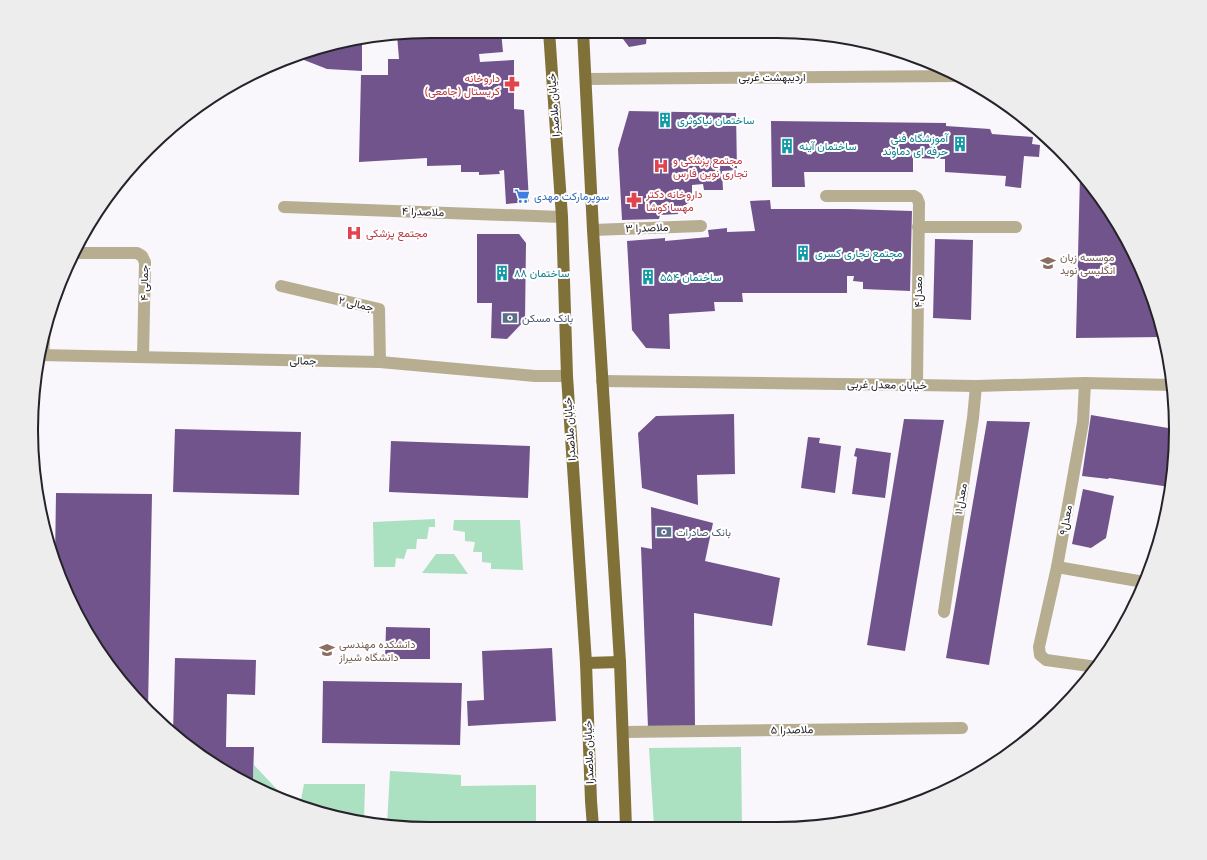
<svg xmlns="http://www.w3.org/2000/svg" width="1207" height="860" font-family="'Varela Round',Vazirmatn,sans-serif">
<style>
.green{fill:#abe1c0}
.building{fill:#72548c}
.lines{fill:none;stroke-linecap:round;stroke-linejoin:round}
.minor{stroke:#b7ae91;stroke-width:12}
.major{stroke:#807138;stroke-width:12}
.labels{text-anchor:middle;dominant-baseline:central;stroke-width:4;stroke-linejoin:round;paint-order:stroke}
.street-label{font-size:11px;fill:#26222a;stroke:#fff}
.health-label{font-size:11px;fill:#be3a42;stroke:#fff;text-anchor:start}
.culture-label{font-size:11px;fill:#0d838f;stroke:#fff;text-anchor:start}
.shop-label{font-size:11px;fill:#366cbe;stroke:#fff;text-anchor:start}
.education-label{font-size:11px;fill:#785e54;stroke:#fff;text-anchor:start}
.service-label{font-size:11px;fill:#4e5e75;stroke:#fff;text-anchor:start}
.rim{fill:none;stroke:#26222a;stroke-width:2}
</style>
<rect width="100%" height="100%" fill="#f9f7fc"/>
<g class="green">
<path d="M435,519V527H429L427,539H417L416,549H407L404,559L396,558L395,567H374L373,522Z"/>
<path d="M454,520H520L523,570L491,569V563L482,562V552H473L475,542L465,541V532L453,530Z"/>
<path d="M436,554H454L468,574L422,573Z"/>
<path d="M741,747L742,826L654,827L649,748Z"/>
<path d="M254,765L288,801L263,792L253,778Z"/>
<path d="M390,771L461,775V786L536,785V827L404,828L387,825Z"/>
<path d="M304,784H365L364,822L327,815L300,805Z"/>
</g>
<g class="building">
<path d="M430,31H501L503,52L479,54L480,62L514,60V109L524,110L529,202L506,204L504,170L499,171L500,174L479,175V172H461V165L427,166V158L359,162L361,75H388V59H399L397,35Z"/>
<path d="M617,31H644V33H647L646,44L629,47Z"/>
<path d="M362,40V71L327,69L304,60V52L327,45Z"/>
<path d="M629,111L736,113L737,170L722,171L723,190H704L703,184L692,185V194L689,202L683,207L678,210V214L660,215L659,219L622,220L618,149Z"/>
<path d="M771,121L946,123V126L990,129L992,134L1033,137L1032,144L1040,145L1039,157L1024,156L1021,188L1005,186L1006,176L945,172V159L913,158V172H804L805,187H772Z"/>
<path d="M1080,175H1083L1123,231L1155,302L1163,337L1076,338Z"/>
<path d="M770,200L771,209H849L912,211L910,291L863,289V282L853,281L854,276H847V293H742L743,302H714L715,311L669,314L670,349L646,348L632,330L627,241L665,238V241L709,237L708,230L727,228V232L755,231L750,201Z"/>
<path d="M477,234H519L526,243L525,320L507,339L491,338L492,303H477Z"/>
<path d="M935,239L973,240L971,320L933,318Z"/>
<path d="M734,414L735,474L697,475L698,505L642,488L638,433L656,416Z"/>
<path d="M1091,415L1174,429L1175,456L1170,487L1109,478L1108,479L1082,476Z"/>
<path d="M904,419L944,420L905,651L867,645Z"/>
<path d="M987,421L1030,422L989,665L946,658Z"/>
<path d="M175,429L301,432L299,495L173,492Z"/>
<path d="M808,437L820,438L819,443L841,446L835,493L801,488Z"/>
<path d="M391,441L530,446L528,498L389,492Z"/>
<path d="M856,448L891,453L885,498L852,494L857,457L854,456Z"/>
<path d="M1083,489L1114,496L1106,538L1091,548L1072,544Z"/>
<path d="M56,493L152,494L148,710L130,693L72,606L55,560Z"/>
<path d="M651,507L713,523L705,561L780,578L772,626L694,613L695,728H648L641,547L652,549Z"/>
<path d="M386,627L430,628V659H385Z"/>
<path d="M552,648L556,721L468,726L467,701L484,700L482,651Z"/>
<path d="M175,658L256,660L255,695L227,694L226,747H254L253,780H240L187,746L173,733Z"/>
<path d="M323,681L462,683L460,745L322,743Z"/>
</g>
<g class="lines">
<g class="minor">
<path d="M586,79L959,76"/>
<path d="M826,196H914L917,198L919,203L917,385"/>
<path d="M284,207L562,217"/>
<path d="M918,227H1016"/>
<path d="M593,230L701,226"/>
<path d="M73,253H137L142,256L145,262L143,357"/>
<path d="M281,286L379,309L380,362"/>
<path d="M39,355L380,362L535,376H567"/>
<path d="M43,355L45,325"/>
<path d="M602,381L917,385L976,386L1085,383L1173,385"/>
<path d="M1085,383L1083,422L1057,567L1039,647L1040,655L1046,660L1097,667"/>
<path d="M1057,567L1144,582"/>
<path d="M944,612L973,418L976,386"/>
<path d="M623,732L962,728"/>
</g>
<g class="major">
<path d="M549,31L562,217L567,376L586,663L591,801L593,827"/>
<path d="M583,31L593,230L620,662L626,827"/>
<path d="M586,663L620,662"/>
</g>
</g>
<defs>
<g id="pharmacy-bare" transform="scale(1.2)"><path d="M-2-6h4v4h4v4h-4v4h-4v-4h-4v-4h4Z" fill="#e0444e" stroke="#fff" stroke-width="2.5" paint-order="stroke"/></g>
<g id="building-bare" transform="scale(1.2)"><path d="M-4-6H4V6H1V3H-1V6H-4ZM-2.5-4.3h1.7v1.8h-1.7ZM.8-4.3h1.7v1.8H.8ZM-2.5-1h1.7V.8h-1.7ZM.8-1h1.7V.8H.8Z" fill="#0f9aa8" stroke="#fff" stroke-width="2.5" paint-order="stroke"/></g>
<g id="hospital-bare" transform="scale(1.2)"><path d="M-5-5h3v3.5h4V-5h3V5h-3V1.5h-4V5h-3Z" fill="#e0444e" stroke="#fff" stroke-width="2.5" paint-order="stroke"/></g>
<g id="supermarket-bare" transform="scale(1.2)"><path d="M-6-5.5h2.5l.6 2H6L4.5 2H-2.5L-4.4-4H-6ZM-1.5 3.2a1.3 1.3 0 1 0 .1 0ZM3 3.2a1.3 1.3 0 1 0 .1 0Z" fill="#3f7fe0" stroke="#fff" stroke-width="2.5" paint-order="stroke"/></g>
<g id="school-bare" transform="scale(1.2)"><path d="M0-5L7-2L0 1L-7-2ZM-4 1L0 2.5L4 1V4Q0 6-4 4Z" fill="#8d6e63" stroke="#fff" stroke-width="2.5" paint-order="stroke"/></g>
<g id="bank-bare" transform="scale(1.2)"><path d="M-6-4H6V4H-6ZM0-2.3a2.3 2.3 0 1 0 0 4.6a2.3 2.3 0 1 0 0-4.6Z" fill="#5c6f8a" stroke="#fff" stroke-width="2.5" paint-order="stroke"/></g>
<g id="university-bare" transform="scale(1.2)"><path d="M0-5L7-2L0 1L-7-2ZM-4 1L0 2.5L4 1V4Q0 6-4 4Z" fill="#8d6e63" stroke="#fff" stroke-width="2.5" paint-order="stroke"/></g>
</defs>
<g fill-rule="evenodd">
<use href="#pharmacy-bare" x="512" y="84"/>
<use href="#building-bare" x="665" y="120"/>
<use href="#building-bare" x="960" y="144"/>
<use href="#building-bare" x="787" y="146"/>
<use href="#hospital-bare" x="661" y="166"/>
<use href="#supermarket-bare" x="522" y="196"/>
<use href="#pharmacy-bare" x="634" y="200"/>
<use href="#hospital-bare" x="354" y="233"/>
<use href="#building-bare" x="803" y="253"/>
<use href="#school-bare" x="1048" y="263"/>
<use href="#building-bare" x="502" y="273"/>
<use href="#building-bare" x="648" y="277"/>
<use href="#bank-bare" x="510" y="318"/>
<use href="#bank-bare" x="664" y="532"/>
<use href="#university-bare" x="327" y="650"/>
</g>
<g class="labels">
<g class="street-label">
<text x="772" y="77">اردیبهشت غربی</text>
<text transform="translate(554 105) rotate(-94)">خیابان ملاصدرا</text>
<text transform="translate(423 212) rotate(2)">۴ ملاصدرا</text>
<text transform="translate(647 228) rotate(-2)">۳ ملاصدرا</text>
<text transform="translate(144 283) rotate(-90)">۴ جمالی</text>
<text transform="translate(918 292) rotate(-90)">معدل۴</text>
<text transform="translate(356 304) rotate(13)">۲ جمالی</text>
<text transform="translate(303 361) rotate(1)">جمالی</text>
<text transform="translate(887 385) rotate(1)">خیابان معدل غربی</text>
<text transform="translate(570 429) rotate(-94)">خیابان ملاصدرا</text>
<text transform="translate(961 499) rotate(-81)">معدل۱۱</text>
<text transform="translate(1066 520) rotate(-80)">معدل۹</text>
<text transform="translate(792 730) rotate(-1)">۵ ملاصدرا</text>
<text transform="translate(589 752) rotate(-92)">خیابان ملاصدرا</text>
</g>
<g class="health-label">
<text x="500" y="78" text-anchor="end">داروخانه<tspan x="500" dy="13">کریستال (جامعی)</tspan></text>
<text x="673" y="160">مجتمع پزشکی و<tspan x="673" dy="13">تجاری نوین فارس</tspan></text>
<text x="646" y="194">داروخانه دکتر<tspan x="646" dy="13">مهسا کوشا</tspan></text>
<text x="366" y="233">مجتمع پزشکی</text>
</g>
<g class="culture-label">
<text x="677" y="120">ساختمان نیاکوثری</text>
<text x="948" y="138" text-anchor="end">آموزشگاه فنی<tspan x="948" dy="13">حرفه ای دماوند</tspan></text>
<text x="799" y="146">ساختمان آینه</text>
<text x="815" y="253">مجتمع تجاری کسری</text>
<text x="514" y="273">ساختمان ۸۸</text>
<text x="660" y="277">ساختمان ۵۵۴</text>
</g>
<g class="shop-label">
<text x="534" y="196">سوپرمارکت مهدی</text>
</g>
<g class="education-label">
<text x="1060" y="257">موسسه زبان<tspan x="1060" dy="13">انگلیسی نوید</tspan></text>
<text x="339" y="644">دانشکده مهندسی<tspan x="339" dy="13">دانشگاه شیراز</tspan></text>
</g>
<g class="service-label">
<text x="522" y="318">بانک مسکن</text>
<text x="676" y="532">بانک صادرات</text>
</g>
</g>
<path d="M0 0H1207V860H0ZM430 38H777A392 392 0 0 1 1169 430V430A392 392 0 0 1 777 822H430A392 392 0 0 1 38 430V430A392 392 0 0 1 430 38Z" fill="#eeedee" fill-rule="evenodd"/>
<path class="rim" d="M430 38H777A392 392 0 0 1 1169 430V430A392 392 0 0 1 777 822H430A392 392 0 0 1 38 430V430A392 392 0 0 1 430 38Z"/>
</svg>
